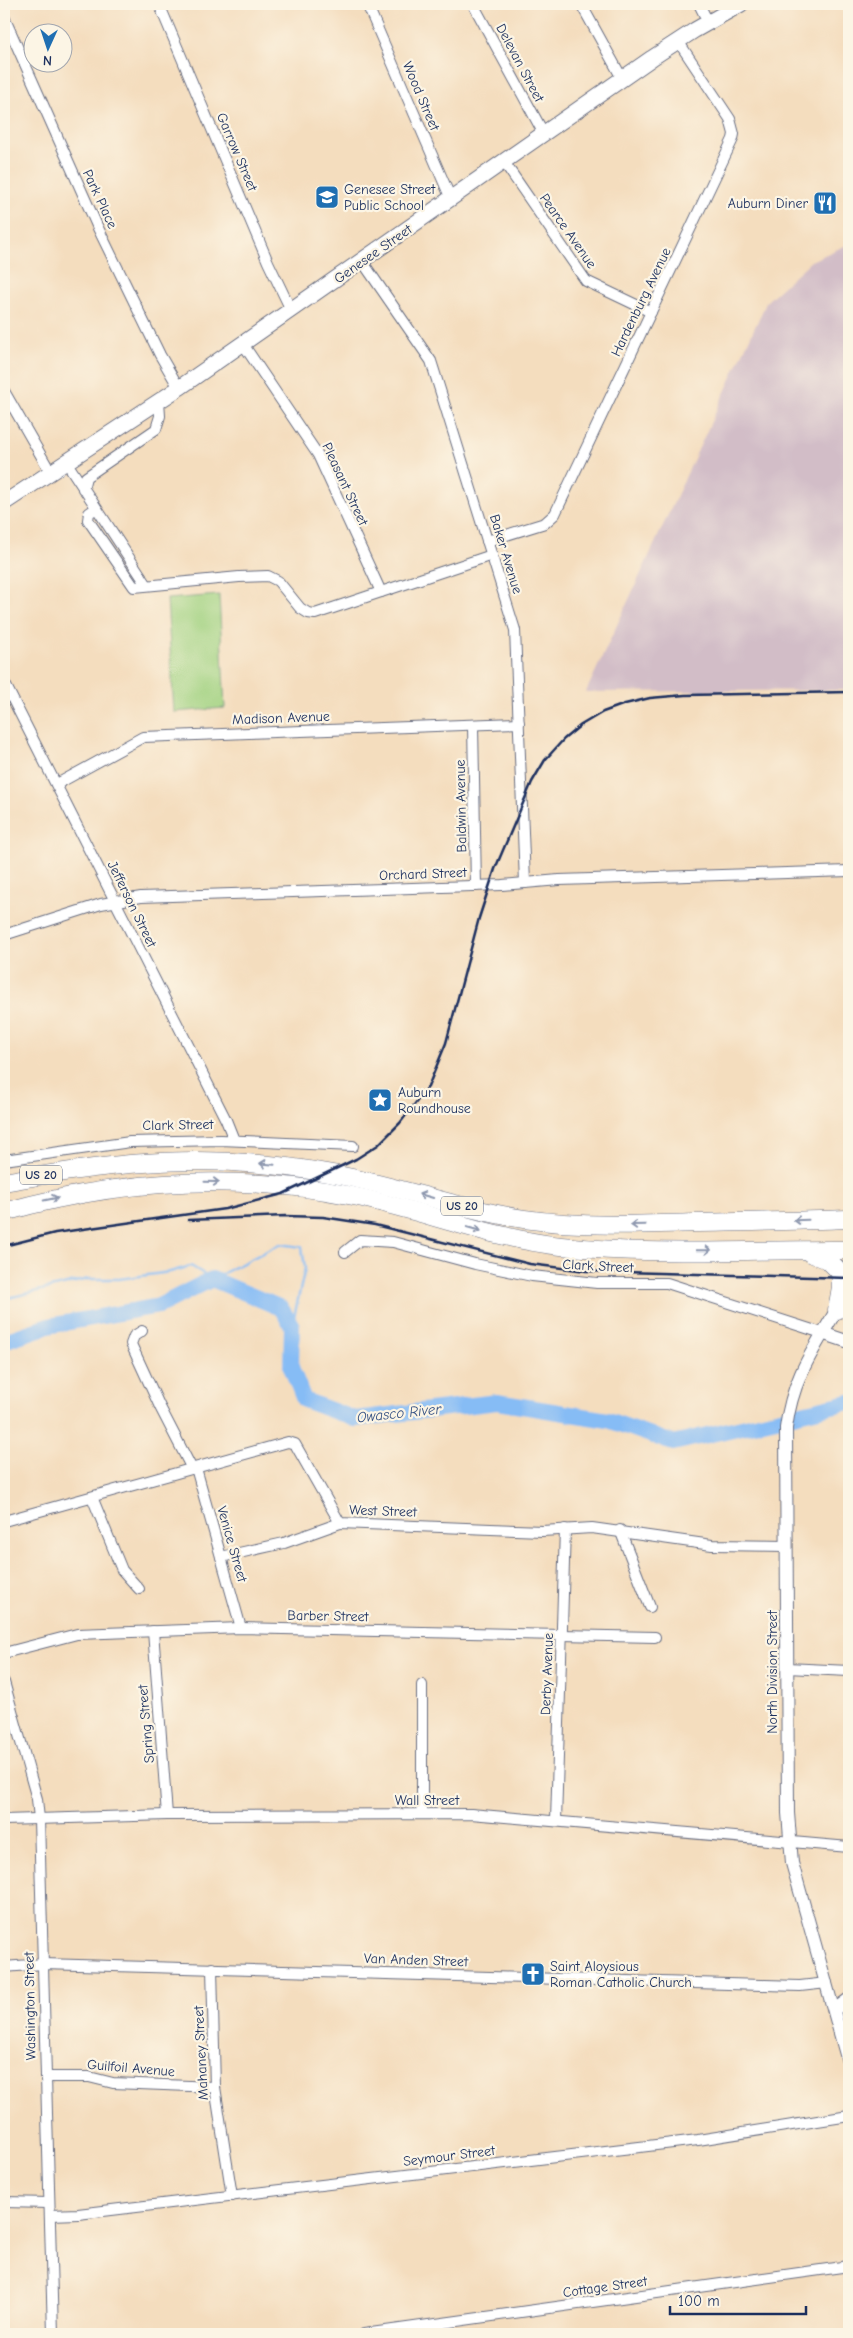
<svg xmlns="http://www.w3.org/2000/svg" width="853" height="2338" font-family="'Comic Neue',sans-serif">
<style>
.industrial{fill:#d2bdc7}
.park{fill:#a2d281;stroke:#5e8070}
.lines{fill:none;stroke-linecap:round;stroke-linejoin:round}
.stream{stroke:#86bcf5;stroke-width:2.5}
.river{stroke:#86bcf5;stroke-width:16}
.minor-casing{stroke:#676c80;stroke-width:12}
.tertiary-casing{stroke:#676c80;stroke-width:14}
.secondary-casing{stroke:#676c80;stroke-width:17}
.trunk-casing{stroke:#676c80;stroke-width:19}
.minor{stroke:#fff;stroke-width:10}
.tertiary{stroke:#fff;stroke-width:12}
.secondary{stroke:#fff;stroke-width:15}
.trunk{stroke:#fff;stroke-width:18}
.rail{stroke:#1b2f5e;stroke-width:2.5}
.oneway{stroke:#8d97ae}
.labels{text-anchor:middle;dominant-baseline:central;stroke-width:4.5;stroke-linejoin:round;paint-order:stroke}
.shield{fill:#fcf5e5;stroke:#5e6a86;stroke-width:1}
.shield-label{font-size:12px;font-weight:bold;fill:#1b2f5e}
.street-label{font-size:14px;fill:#1b2f5e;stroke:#fcf5e5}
.poi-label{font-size:14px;fill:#1b2f5e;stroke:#fcf5e5;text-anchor:start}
.water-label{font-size:15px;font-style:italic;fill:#365284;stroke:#fcf5e5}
</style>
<rect width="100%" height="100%" fill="#fcf5e5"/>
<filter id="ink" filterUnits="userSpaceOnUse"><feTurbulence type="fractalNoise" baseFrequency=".02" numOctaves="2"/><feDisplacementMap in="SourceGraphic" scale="10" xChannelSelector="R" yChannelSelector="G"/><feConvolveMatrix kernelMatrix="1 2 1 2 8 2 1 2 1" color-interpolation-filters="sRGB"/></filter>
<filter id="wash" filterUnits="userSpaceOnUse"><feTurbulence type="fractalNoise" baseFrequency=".0096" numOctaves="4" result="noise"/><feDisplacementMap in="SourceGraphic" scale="20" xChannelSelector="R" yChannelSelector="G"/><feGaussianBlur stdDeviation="1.12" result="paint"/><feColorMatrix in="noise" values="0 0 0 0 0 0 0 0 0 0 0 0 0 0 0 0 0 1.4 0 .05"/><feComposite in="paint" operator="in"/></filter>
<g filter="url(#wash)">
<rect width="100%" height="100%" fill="#f4ddbe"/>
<path class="industrial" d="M849,244V690L586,692L767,301L811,261Z"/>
<path class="park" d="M219,595L225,708L174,712L167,599Z"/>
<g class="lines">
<path class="stream" d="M4,1299L88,1279H119L170,1272L191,1266L212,1279L280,1244L302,1247L305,1268L292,1326"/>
<path class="river" d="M4,1341L48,1326L159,1306L212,1279L281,1308L292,1326L291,1367L304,1400L355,1419L497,1402L608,1420L673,1443L849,1402"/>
</g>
</g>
<g filter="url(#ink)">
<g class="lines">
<g class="minor-casing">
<g id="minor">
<path d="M159,4L268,262L291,310"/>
<path d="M367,4L451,199"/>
<path d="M473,4L544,134"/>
<path d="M581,4L623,80"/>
<path d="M699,4L708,22"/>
<path d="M4,17L98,228L160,355L179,388"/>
<path d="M504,162L586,281L651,312"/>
<path d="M362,261L431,361L515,630L525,883"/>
<path d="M243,344L318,455L381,592"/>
<path d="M4,391L51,473"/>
<path d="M67,463L147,585"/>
<path d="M83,489L86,477L156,429L160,416L159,402"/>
<path d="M95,509L89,513L88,520L134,587L239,577L268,576L278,581L300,608L308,613L315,614L492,555"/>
<path d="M487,541L545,523L555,514L733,139L734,134L730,119L678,41"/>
<path d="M4,682L226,1120L234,1140"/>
<path d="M473,725L476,886"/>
<path d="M57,784L143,737L519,723"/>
<path d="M4,935L101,904L141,897L502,885L559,880L849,871"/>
<path d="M4,1160L130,1142L221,1140L353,1146"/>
<path d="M345,1252L360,1240L393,1242L475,1264L532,1276L597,1283H667L822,1333"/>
<path d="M142,1331L134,1336L131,1344L160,1407L192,1469"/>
<path d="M196,1468L241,1628"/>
<path d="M92,1497L122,1570L139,1589"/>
<path d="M4,1521L288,1442L295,1444L340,1523L542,1531L592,1528L712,1545L786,1546"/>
<path d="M620,1530L650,1607"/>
<path d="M221,1557L284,1543L340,1523"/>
<path d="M153,1631L167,1815"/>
<path d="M4,1653L77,1634L241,1628L655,1637"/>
<path d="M787,1668L849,1671"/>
<path d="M4,1682L37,1799L39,1819L53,2334"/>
<path d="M422,1685V1814"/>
<path d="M4,1820L167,1815L471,1814L849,1847"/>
<path d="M556,1821L565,1529"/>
<path d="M4,1967L43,1964L800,1986L827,1983"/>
<path d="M212,1968L215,2087L232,2196"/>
<path d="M46,2077H89L113,2083L215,2087"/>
<path d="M4,2202L49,2203"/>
<path d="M50,2215L78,2214L698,2140L849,2116"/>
<path d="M364,2334L849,2266"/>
</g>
</g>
<g class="tertiary-casing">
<g id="tertiary">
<path d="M841,1302C816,1347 793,1374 786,1428L788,1813L792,1863L849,2065"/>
<path d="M822,1333L849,1342"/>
<path d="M834,2010L849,1999"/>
</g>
</g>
<g class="secondary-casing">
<path id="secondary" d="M4,503L179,388L652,58L695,30L741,4"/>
</g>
<g class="trunk-casing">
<g id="trunk">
<path d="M4,1182C118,1161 212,1152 327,1173C394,1184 457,1209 524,1219C581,1227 638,1225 695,1223C746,1222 798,1221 849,1219"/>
<path d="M4,1212C117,1180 232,1173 348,1195C420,1209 488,1238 561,1246C656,1256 754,1249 849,1250"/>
<path d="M810,1253L828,1260L840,1272L841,1287L837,1310"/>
</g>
</g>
<use href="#minor" class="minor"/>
<use href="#tertiary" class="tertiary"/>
<use href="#secondary" class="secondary"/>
<use href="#trunk" class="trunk"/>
<g class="rail">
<path d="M188,1220L285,1216L323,1217L375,1225L530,1264L586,1271L849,1278"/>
<path d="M4,1246L55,1233L225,1209L283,1194L356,1159L378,1145L400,1123L428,1087L446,1043L479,918L495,869L532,782L545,760L564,739L581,725L603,712L625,704L650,698L685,695L849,692"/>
</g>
</g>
<defs><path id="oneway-shaft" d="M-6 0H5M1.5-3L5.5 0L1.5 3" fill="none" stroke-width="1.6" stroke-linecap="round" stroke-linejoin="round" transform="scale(1.25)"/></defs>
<g class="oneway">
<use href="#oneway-shaft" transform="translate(267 1164) rotate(-175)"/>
<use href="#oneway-shaft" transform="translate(212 1182) rotate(1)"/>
<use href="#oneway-shaft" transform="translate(426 1196) rotate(-164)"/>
<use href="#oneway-shaft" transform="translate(51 1199) rotate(-12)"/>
<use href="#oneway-shaft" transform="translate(801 1220) rotate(178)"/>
<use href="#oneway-shaft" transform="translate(638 1225) rotate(179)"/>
<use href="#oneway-shaft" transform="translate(474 1229) rotate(16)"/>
<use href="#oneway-shaft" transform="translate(704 1250) rotate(-1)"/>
</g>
</g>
<defs>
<g id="school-square" transform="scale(1.25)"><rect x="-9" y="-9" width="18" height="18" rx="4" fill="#1f6fb2" stroke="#fcf5e5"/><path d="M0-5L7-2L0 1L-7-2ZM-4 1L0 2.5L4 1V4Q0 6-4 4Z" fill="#fff"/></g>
<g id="restaurant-square" transform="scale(1.25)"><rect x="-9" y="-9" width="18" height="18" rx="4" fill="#1f6fb2" stroke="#fcf5e5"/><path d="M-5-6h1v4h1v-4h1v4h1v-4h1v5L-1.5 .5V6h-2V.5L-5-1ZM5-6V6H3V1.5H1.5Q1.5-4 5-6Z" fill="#fff"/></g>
<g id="sight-square" transform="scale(1.25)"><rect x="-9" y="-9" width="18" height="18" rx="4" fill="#1f6fb2" stroke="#fcf5e5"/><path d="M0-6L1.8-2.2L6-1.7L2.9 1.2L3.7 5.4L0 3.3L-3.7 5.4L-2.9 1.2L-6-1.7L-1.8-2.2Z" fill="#fff"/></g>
<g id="church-square" transform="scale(1.25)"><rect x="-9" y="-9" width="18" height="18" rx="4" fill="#1f6fb2" stroke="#fcf5e5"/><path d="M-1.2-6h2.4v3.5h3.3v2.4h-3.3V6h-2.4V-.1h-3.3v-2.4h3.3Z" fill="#fff"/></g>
</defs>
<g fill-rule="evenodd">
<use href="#school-square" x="327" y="197"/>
<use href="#restaurant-square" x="825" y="203"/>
<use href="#sight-square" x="380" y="1100"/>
<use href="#church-square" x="533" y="1974"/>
</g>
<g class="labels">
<g class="shield">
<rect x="20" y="1165.5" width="42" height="19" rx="4"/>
<rect x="441" y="1196.5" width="42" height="19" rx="4"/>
</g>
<g class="shield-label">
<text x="41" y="1175">US 20</text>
<text x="462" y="1206">US 20</text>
</g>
<g class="street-label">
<text transform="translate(520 63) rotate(62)">Delevan Street</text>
<text transform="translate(421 96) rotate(67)">Wood Street</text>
<text transform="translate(237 152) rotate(67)">Garrow Street</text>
<text transform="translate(100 199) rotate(65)">Park Place</text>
<text transform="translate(568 231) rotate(55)">Pearce Avenue</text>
<text transform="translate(373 254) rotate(-35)">Genesee Street</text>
<text transform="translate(641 302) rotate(-64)">Hardenburg Avenue</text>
<text transform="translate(345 484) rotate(65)">Pleasant Street</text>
<text transform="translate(506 554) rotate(73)">Baker Avenue</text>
<text transform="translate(281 718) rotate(-2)">Madison Avenue</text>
<text transform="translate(461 806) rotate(-91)">Baldwin Avenue</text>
<text transform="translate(423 874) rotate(-2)">Orchard Street</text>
<text transform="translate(132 904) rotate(64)">Jefferson Street</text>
<text transform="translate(178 1125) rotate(-1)">Clark Street</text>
<text transform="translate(598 1266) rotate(3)">Clark Street</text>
<text transform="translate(383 1511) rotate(2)">West Street</text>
<text transform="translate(232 1544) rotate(74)">Venice Street</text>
<text transform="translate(328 1616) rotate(1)">Barber Street</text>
<text transform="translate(772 1672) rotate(-90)">North Division Street</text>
<text transform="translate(547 1674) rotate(-88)">Derby Avenue</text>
<text transform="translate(146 1724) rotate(-95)">Spring Street</text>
<text x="427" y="1800">Wall Street</text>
<text transform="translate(416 1960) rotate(2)">Van Anden Street</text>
<text transform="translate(30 2006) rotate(-91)">Washington Street</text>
<text transform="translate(201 2053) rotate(-93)">Mahaney Street</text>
<text transform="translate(131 2068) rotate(5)">Guilfoil Avenue</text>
<text transform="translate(449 2156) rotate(-7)">Seymour Street</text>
<text transform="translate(605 2287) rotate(-8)">Cottage Street</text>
</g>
<g class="poi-label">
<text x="344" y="189">Genesee Street<tspan x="344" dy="16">Public School</tspan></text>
<text x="808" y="203" text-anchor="end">Auburn Diner</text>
<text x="398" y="1092">Auburn<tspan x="398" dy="16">Roundhouse</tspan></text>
<text x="550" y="1966">Saint Aloysious<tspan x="550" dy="16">Roman Catholic Church</tspan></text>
</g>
<g class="water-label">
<text transform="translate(399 1413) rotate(-6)">Owasco River</text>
</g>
</g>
<rect width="853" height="2338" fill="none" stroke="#fcf5e5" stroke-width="20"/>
<g transform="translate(48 48) rotate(183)"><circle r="24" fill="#fcf5e5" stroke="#a2a6af"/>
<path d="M0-4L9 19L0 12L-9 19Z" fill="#1f6fb2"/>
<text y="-8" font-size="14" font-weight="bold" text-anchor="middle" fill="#1b2f5e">N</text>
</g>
<path d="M670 2306v8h136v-8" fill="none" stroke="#1b2f5e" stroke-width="2.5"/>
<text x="678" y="2306" font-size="15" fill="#1b2f5e" stroke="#fcf5e5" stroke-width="4" paint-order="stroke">100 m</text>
</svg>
